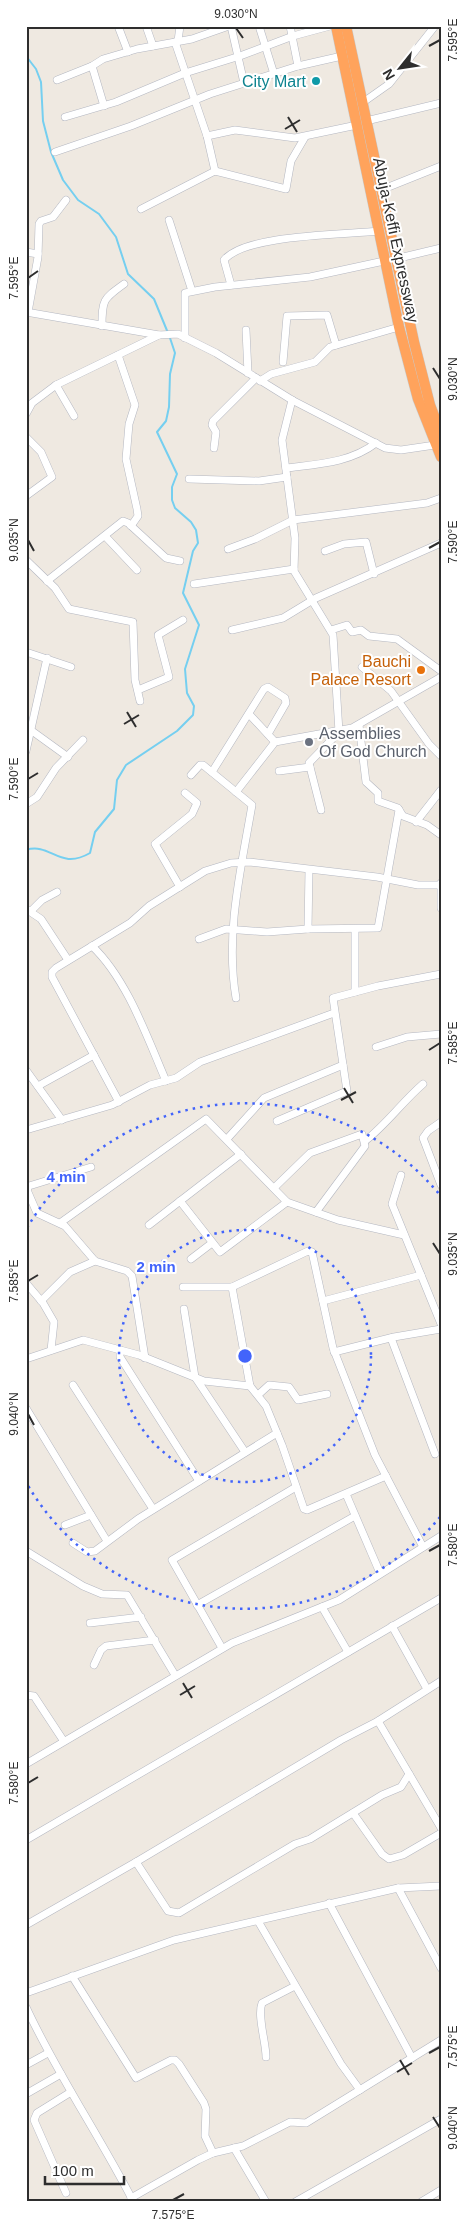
<svg xmlns="http://www.w3.org/2000/svg" width="467" height="2228" font-family="Arial,sans-serif">
<style>
.lines{fill:none;stroke-linecap:round;stroke-linejoin:round}
.stream{stroke:#75cff0;stroke-width:2}
.minor-casing{stroke:#b4b7c1;stroke-width:8}
.highway-casing{stroke:#c9c9c9;stroke-width:11}
.minor{stroke:#fff;stroke-width:7}
.highway{stroke:#ffa35c;stroke-width:10}
.ticks{fill:none;stroke:#2e2e2e;stroke-width:2}
.ring{fill:none;stroke:#4264fb;stroke-width:2.5;stroke-dasharray:2.5 5}
.culture-dot{fill:#0f9aa8;stroke:#fff;stroke-width:2}
.food-dot{fill:#e8710a;stroke:#fff;stroke-width:2}
.worship-dot{fill:#6b7280;stroke:#fff;stroke-width:2}
.labels{text-anchor:middle;dominant-baseline:central;stroke-width:4;stroke-linejoin:round;paint-order:stroke}
.culture-label{font-size:16px;fill:#0d838f;stroke:#fff;text-anchor:end}
.street-label{font-size:16px;fill:#2e2e2e;stroke:#fff}
.food-label{font-size:16px;fill:#c56008;stroke:#fff;text-anchor:end}
.worship-label{font-size:16px;fill:#5b616d;stroke:#fff;text-anchor:start}
.centre{fill:#4264fb;stroke:#fff;stroke-width:2.5}
.ring-label{font-size:15px;text-anchor:middle;font-weight:bold;fill:#4264fb;stroke:#fff;stroke-width:4;stroke-linejoin:round;paint-order:stroke}
.neatline{fill:none;stroke:#2e2e2e;stroke-width:2}
.ticks-label{font-size:12px;text-anchor:middle;fill:#2e2e2e}
</style>
<rect width="100%" height="100%" fill="#efe9e1"/>
<g class="lines">
<g class="stream">
<path d="M26,56L36,69L41,82L43,121L51,152L63,180L78,200L99,214L116,237L128,274L154,299L168,333"/>
<path d="M26,850C51,842 59,871 90,853L95,832L114,809L117,780L126,765L177,731L193,715L194,706L187,693L185,669L199,625L183,593L193,551L198,543L196,530L191,522L175,508L172,500V487L177,474L157,432L166,421L169,407L170,374L175,353L170,338"/>
</g>
<g class="minor-casing">
<g id="minor">
<path d="M118,26L128,52"/>
<path d="M146,26L153,46"/>
<path d="M231,26L244,83"/>
<path d="M259,26L274,74"/>
<path d="M290,26L298,66"/>
<path d="M178,41L180,26"/>
<path d="M175,42L207,136L215,171"/>
<path d="M92,66L104,106"/>
<path d="M57,80L92,66L103,59L137,49L192,39L229,26"/>
<path d="M362,103L389,84L435,26"/>
<path d="M65,117L116,102L185,73L240,56L293,36L330,26"/>
<path d="M366,121L441,103"/>
<path d="M207,136L235,130L295,138L357,125"/>
<path d="M55,152L131,126L210,94L298,66L342,56"/>
<path d="M381,190L441,166"/>
<path d="M141,209L215,171L286,189L291,161L305,137"/>
<path d="M169,220L192,291"/>
<path d="M26,252L38,254"/>
<path d="M395,259L441,248"/>
<path d="M231,285L224,260C246,234 344,235 379,231"/>
<path d="M26,312L159,335"/>
<path d="M28,312L38,257L39,224L41,221L53,217L66,200"/>
<path d="M102,326C102,300 103,299 124,284"/>
<path d="M246,330L248,373"/>
<path d="M185,338V293L215,287L310,277L384,261"/>
<path d="M118,355L135,405L129,424L126,459L137,509L138,516L131,526"/>
<path d="M283,362L287,316L327,315L336,345"/>
<path d="M260,381L271,374L315,362L330,347L399,327"/>
<path d="M56,385L74,416"/>
<path d="M292,400L282,440L295,538L294,571L333,635L339,732L309,763L321,810"/>
<path d="M26,414L32,403L56,385L159,335L178,334L216,353L292,400L385,448L401,450L435,445"/>
<path d="M26,437L41,452L52,477L26,496"/>
<path d="M214,448L216,432L212,425L213,421L256,378"/>
<path d="M286,468C317,464 350,463 376,443"/>
<path d="M189,479L259,481L287,477"/>
<path d="M105,536L137,570"/>
<path d="M228,549L255,539L293,520L427,503L441,498"/>
<path d="M325,551L344,544L366,542L374,574"/>
<path d="M26,560L55,588L69,609L133,622L135,680L140,701"/>
<path d="M47,581L123,521L128,523L166,558L180,561"/>
<path d="M194,584L294,569"/>
<path d="M232,630L283,618L316,598L441,543"/>
<path d="M331,630L347,625L352,632L361,630L369,636L397,639L441,671"/>
<path d="M26,652L71,667"/>
<path d="M362,667L391,691L429,744L441,756"/>
<path d="M138,690L169,677L158,635L183,620"/>
<path d="M249,714L275,742"/>
<path d="M359,725L366,782L378,793V801L398,808L403,816L427,825L441,835"/>
<path d="M32,731L68,757"/>
<path d="M26,751L47,658"/>
<path d="M279,771L310,767"/>
<path d="M212,772L264,689L268,687L285,698L286,703L268,734"/>
<path d="M191,775L200,765H203L252,805C241,869 225,934 236,998"/>
<path d="M236,792L275,742L352,728L441,677"/>
<path d="M26,804L37,797L56,768L83,740"/>
<path d="M416,822L441,790"/>
<path d="M441,883V908"/>
<path d="M180,887L155,844L192,814L197,803L185,793"/>
<path d="M26,909L41,919L68,960"/>
<path d="M31,911L42,900L57,892"/>
<path d="M308,929L309,870"/>
<path d="M199,939L226,929L267,932L308,929L378,928L399,810"/>
<path d="M92,946C127,979 147,1037 166,1081"/>
<path d="M355,992V929"/>
<path d="M376,1047L407,1037L441,1034"/>
<path d="M26,1070L62,1120"/>
<path d="M38,1086L94,1055"/>
<path d="M119,1102L52,977V972L56,968L130,923L149,906L205,871L231,863L249,862L377,877L418,885H440"/>
<path d="M277,1121L347,1091L333,998L378,986L441,974"/>
<path d="M441,1122L428,1131L423,1138L441,1185"/>
<path d="M26,1130L112,1105L150,1085L176,1078L200,1062L334,1013"/>
<path d="M227,1139L264,1098L343,1065"/>
<path d="M365,1141C387,1124 402,1102 423,1084"/>
<path d="M91,1167L29,1186L27,1190L37,1213L65,1226L95,1261L127,1271L132,1276L145,1358"/>
<path d="M401,1175L392,1204L441,1324"/>
<path d="M274,1188L310,1153L362,1134L365,1146L316,1212"/>
<path d="M180,1201L220,1252L287,1202"/>
<path d="M60,1223L206,1119L287,1202L338,1220L404,1235"/>
<path d="M149,1225L241,1154"/>
<path d="M191,1259L212,1243"/>
<path d="M26,1283L43,1303L54,1322L51,1350"/>
<path d="M183,1287H232L308,1251L312,1252L333,1348L375,1455L423,1547"/>
<path d="M232,1287L250,1386L266,1406L282,1445L304,1509L307,1510L386,1476"/>
<path d="M41,1301L70,1272L95,1261"/>
<path d="M323,1301L421,1275"/>
<path d="M184,1309L195,1377L245,1452"/>
<path d="M391,1338L435,1454"/>
<path d="M120,1350V1357L199,1481"/>
<path d="M334,1352L394,1337L441,1329"/>
<path d="M26,1359L83,1340L139,1355L204,1381L250,1386"/>
<path d="M73,1385L153,1509"/>
<path d="M258,1395L269,1385L289,1387L298,1400L327,1394"/>
<path d="M26,1408L107,1541"/>
<path d="M346,1494L380,1573"/>
<path d="M65,1525L91,1515"/>
<path d="M73,1543L87,1552L95,1551L138,1519L277,1433"/>
<path d="M26,1551L83,1586L102,1594L127,1595L175,1675"/>
<path d="M197,1605L355,1516"/>
<path d="M322,1607L348,1652"/>
<path d="M90,1623L141,1617"/>
<path d="M392,1626L427,1689"/>
<path d="M222,1648L172,1560L296,1487"/>
<path d="M94,1665L101,1650L106,1646L155,1640"/>
<path d="M26,1695L34,1696L63,1740"/>
<path d="M378,1721L441,1828"/>
<path d="M26,1764L232,1643L339,1600L441,1536"/>
<path d="M353,1813L382,1854L389,1859L403,1855L441,1833"/>
<path d="M26,1840L441,1598"/>
<path d="M136,1862L168,1911L179,1913L295,1844L310,1839L382,1795L401,1787L409,1774"/>
<path d="M398,1888L441,1968"/>
<path d="M329,1903L412,2058"/>
<path d="M258,1921L341,2064L360,2090"/>
<path d="M26,1925L136,1862L341,1740L378,1721L441,1681"/>
<path d="M72,1976L136,2078L171,2060H175L179,2064L204,2103L206,2109L205,2136L213,2153"/>
<path d="M26,1993L174,1940L398,1888L441,1886"/>
<path d="M26,2007C57,2074 99,2135 133,2201"/>
<path d="M266,2057C266,2042 257,2016 262,2003L295,1986"/>
<path d="M26,2065L48,2053"/>
<path d="M26,2094L61,2074"/>
<path d="M234,2148L266,2202"/>
<path d="M66,2193L34,2120L37,2113L71,2092"/>
<path d="M131,2198L198,2160L213,2153L243,2146L290,2122L306,2123L441,2040"/>
<path d="M295,2202L441,2119"/>
<path d="M421,2202L441,2190"/>
</g>
</g>
<g class="highway-casing">
<g id="highway">
<path d="M336,26L399,327L418,399L441,457"/>
<path d="M346,26L414,342L430,405L441,434"/>
</g>
</g>
<use href="#minor" class="minor"/>
<use href="#highway" class="highway"/>
</g>
<path class="ticks" d="M236,28L243,38M429,46L440,40M288,117L297,132M285,129L300,120M28,278L38,271M433,368L440,379M28,540L34,551M429,548L440,542M127,712L136,727M124,724L139,715M28,779L38,773M429,1050L440,1043M344,1088L353,1103M341,1100L356,1092M433,1243L440,1254M28,1281L38,1275M28,1414L34,1425M429,1551L440,1545M183,1683L192,1698M180,1695L195,1686M28,1783L38,1777M429,2053L440,2047M400,2060L409,2075M397,2072L412,2063M433,2117L440,2128M173,2200L184,2194"/>
<g class="ring">
<circle cx="245" cy="1356" r="126"/>
<path d="M440 1517A253 253 0 0 1 27 1484M27 1228A253 253 0 0 1 440 1195"/>
</g>
<circle class="culture-dot" cx="316" cy="81" r="5"/>
<circle class="food-dot" cx="421" cy="670" r="5"/>
<circle class="worship-dot" cx="309" cy="742" r="5"/>
<g class="labels">
<g class="culture-label">
<text x="306" y="81">City Mart</text>
</g>
<g class="street-label">
<text transform="translate(396 240) rotate(78)">Abuja-Keffi Expressway</text>
</g>
<g class="food-label">
<text x="411" y="661">Bauchi<tspan x="411" dy="18">Palace Resort</tspan></text>
</g>
<g class="worship-label">
<text x="319" y="733">Assemblies<tspan x="319" dy="18">Of God Church</tspan></text>
</g>
</g>
<circle cx="245" cy="1356" r="8" class="centre"/>
<g class="ring-label">
<text x="66" y="1182">4 min</text>
<text x="156" y="1272">2 min</text>
</g>
<rect width="467" height="2228" fill="none" stroke="#ffffff" stroke-width="55"/>
<g transform="translate(400 68) rotate(240)" stroke="#ffffff" stroke-width="4" paint-order="stroke">
<path d="M0-4L9 19L0 12L-9 19Z" fill="#2e2e2e"/>
<text y="-8" font-size="14" font-weight="bold" text-anchor="middle" fill="#2e2e2e">N</text>
</g>
<path d="M45 2176v8h79v-8" fill="none" stroke="#2e2e2e" stroke-width="2.5"/>
<text x="52" y="2176" font-size="15" fill="#2e2e2e" stroke="#ffffff" stroke-width="4" paint-order="stroke">100 m</text>
<rect x="28" y="28" width="412" height="2172" class="neatline"/>
<g class="ticks-label">
<text x="236" y="18">9.030°N</text>
<text transform="translate(453 40) rotate(-90)" y="4">7.595°E</text>
<text transform="translate(14 278) rotate(-90)" y="4">7.595°E</text>
<text transform="translate(453 379) rotate(-90)" y="4">9.030°N</text>
<text transform="translate(14 540) rotate(-90)" y="4">9.035°N</text>
<text transform="translate(453 542) rotate(-90)" y="4">7.590°E</text>
<text transform="translate(14 779) rotate(-90)" y="4">7.590°E</text>
<text transform="translate(453 1043) rotate(-90)" y="4">7.585°E</text>
<text transform="translate(453 1254) rotate(-90)" y="4">9.035°N</text>
<text transform="translate(14 1281) rotate(-90)" y="4">7.585°E</text>
<text transform="translate(14 1414) rotate(-90)" y="4">9.040°N</text>
<text transform="translate(453 1545) rotate(-90)" y="4">7.580°E</text>
<text transform="translate(14 1783) rotate(-90)" y="4">7.580°E</text>
<text transform="translate(453 2047) rotate(-90)" y="4">7.575°E</text>
<text transform="translate(453 2128) rotate(-90)" y="4">9.040°N</text>
<text x="173" y="2219">7.575°E</text>
</g>
</svg>
